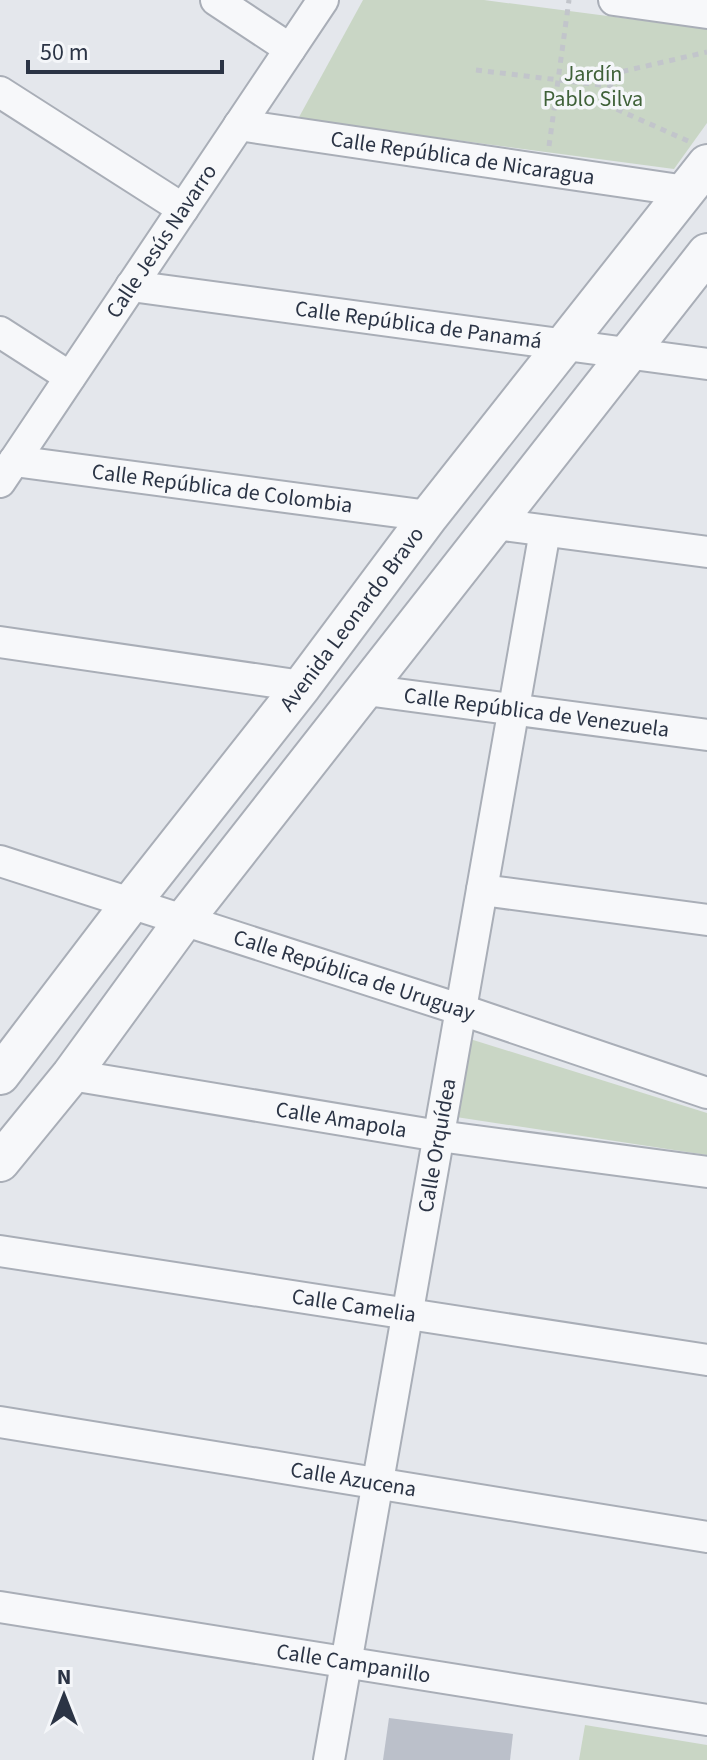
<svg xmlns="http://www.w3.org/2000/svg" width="707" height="1760" font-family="'Source Sans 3',sans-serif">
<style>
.green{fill:#c9d6c5}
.building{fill:#bbc0ca}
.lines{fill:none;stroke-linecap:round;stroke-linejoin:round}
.minor-casing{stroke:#a9aeb7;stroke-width:34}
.tertiary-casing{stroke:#a9aeb7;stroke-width:42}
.path{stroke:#c2c5cb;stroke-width:5;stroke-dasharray:6 6;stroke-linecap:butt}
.minor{stroke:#f7f8fa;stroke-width:30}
.tertiary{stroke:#f7f8fa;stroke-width:38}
.labels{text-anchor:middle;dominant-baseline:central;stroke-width:7;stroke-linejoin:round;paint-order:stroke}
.park-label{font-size:22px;fill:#3f6138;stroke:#f4f6f9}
.street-label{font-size:22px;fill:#2b3445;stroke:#f4f6f9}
</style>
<rect width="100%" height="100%" fill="#e4e7ec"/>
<g class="green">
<path d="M363,0H484L707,29V123L674,169L298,119Z"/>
<path d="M470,1039L707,1113V1155L456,1117Z"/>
<path d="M585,1725L707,1745V1760H579Z"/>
</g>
<path class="building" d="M389,1718L513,1734L510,1760H383Z"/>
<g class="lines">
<g class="minor-casing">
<g id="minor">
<path d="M216,0L290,49"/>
<path d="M614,0L707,13"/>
<path d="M0,92L183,209"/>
<path id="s1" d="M239,125L686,191"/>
<path id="s2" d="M131,286L707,364"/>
<path d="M0,332L70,377"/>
<path id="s3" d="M14,461L429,516"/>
<path id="s4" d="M0,482L323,0"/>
<path d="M495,524L707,552"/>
<path d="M0,642L302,686"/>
<path id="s5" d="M366,690L707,735"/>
<path id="s6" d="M0,861L462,1010L707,1093"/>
<path d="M482,890L707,920"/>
<path id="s7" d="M71,1075L439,1136L707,1172"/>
<path id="s8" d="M0,1251L707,1360"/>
<path id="s9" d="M0,1422L707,1537"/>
<path id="s10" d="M0,1607L707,1720"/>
<path id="s11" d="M329,1760L545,531"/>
</g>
</g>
<g class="tertiary-casing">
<g id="tertiary">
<path id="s12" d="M0,1075L131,903L302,686L429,516L707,164"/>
<path d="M0,1162L71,1075L184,920L707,253"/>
</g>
</g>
<g class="path">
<path d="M476,70L617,87"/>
<path d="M688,141L614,108L620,72L707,52"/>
<path d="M549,146L569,0"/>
</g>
<use href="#minor" class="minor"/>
<use href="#tertiary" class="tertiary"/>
</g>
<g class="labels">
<g class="park-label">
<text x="593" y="74">Jardín<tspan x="593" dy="25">Pablo Silva</tspan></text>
</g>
<g class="street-label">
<text stroke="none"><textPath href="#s1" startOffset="226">Calle República de Nicaragua</textPath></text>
<text stroke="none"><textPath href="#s4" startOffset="290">Calle Jesús Navarro</textPath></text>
<text stroke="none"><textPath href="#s2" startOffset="290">Calle República de Panamá</textPath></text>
<text stroke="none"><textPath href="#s3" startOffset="210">Calle República de Colombia</textPath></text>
<text stroke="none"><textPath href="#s12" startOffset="576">Avenida Leonardo Bravo</textPath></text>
<text stroke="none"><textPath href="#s5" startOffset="172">Calle República de Venezuela</textPath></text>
<text stroke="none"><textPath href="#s6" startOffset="372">Calle República de Uruguay</textPath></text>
<text stroke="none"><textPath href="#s7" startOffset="274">Calle Amapola</textPath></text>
<text stroke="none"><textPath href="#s11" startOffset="624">Calle Orquídea</textPath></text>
<text stroke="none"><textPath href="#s8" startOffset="358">Calle Camelia</textPath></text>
<text stroke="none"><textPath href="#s9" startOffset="358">Calle Azucena</textPath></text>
<text stroke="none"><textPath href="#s10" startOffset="358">Calle Campanillo</textPath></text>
</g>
</g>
<g transform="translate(64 1696)" stroke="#f4f6f9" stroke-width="6" paint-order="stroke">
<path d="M0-6L14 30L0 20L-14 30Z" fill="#2b3445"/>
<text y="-12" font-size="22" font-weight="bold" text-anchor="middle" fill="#2b3445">N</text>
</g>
<path d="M28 60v12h194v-12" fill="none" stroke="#2b3445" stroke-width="4"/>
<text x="40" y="60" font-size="24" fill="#2b3445" stroke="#f4f6f9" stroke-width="6" paint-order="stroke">50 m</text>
</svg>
